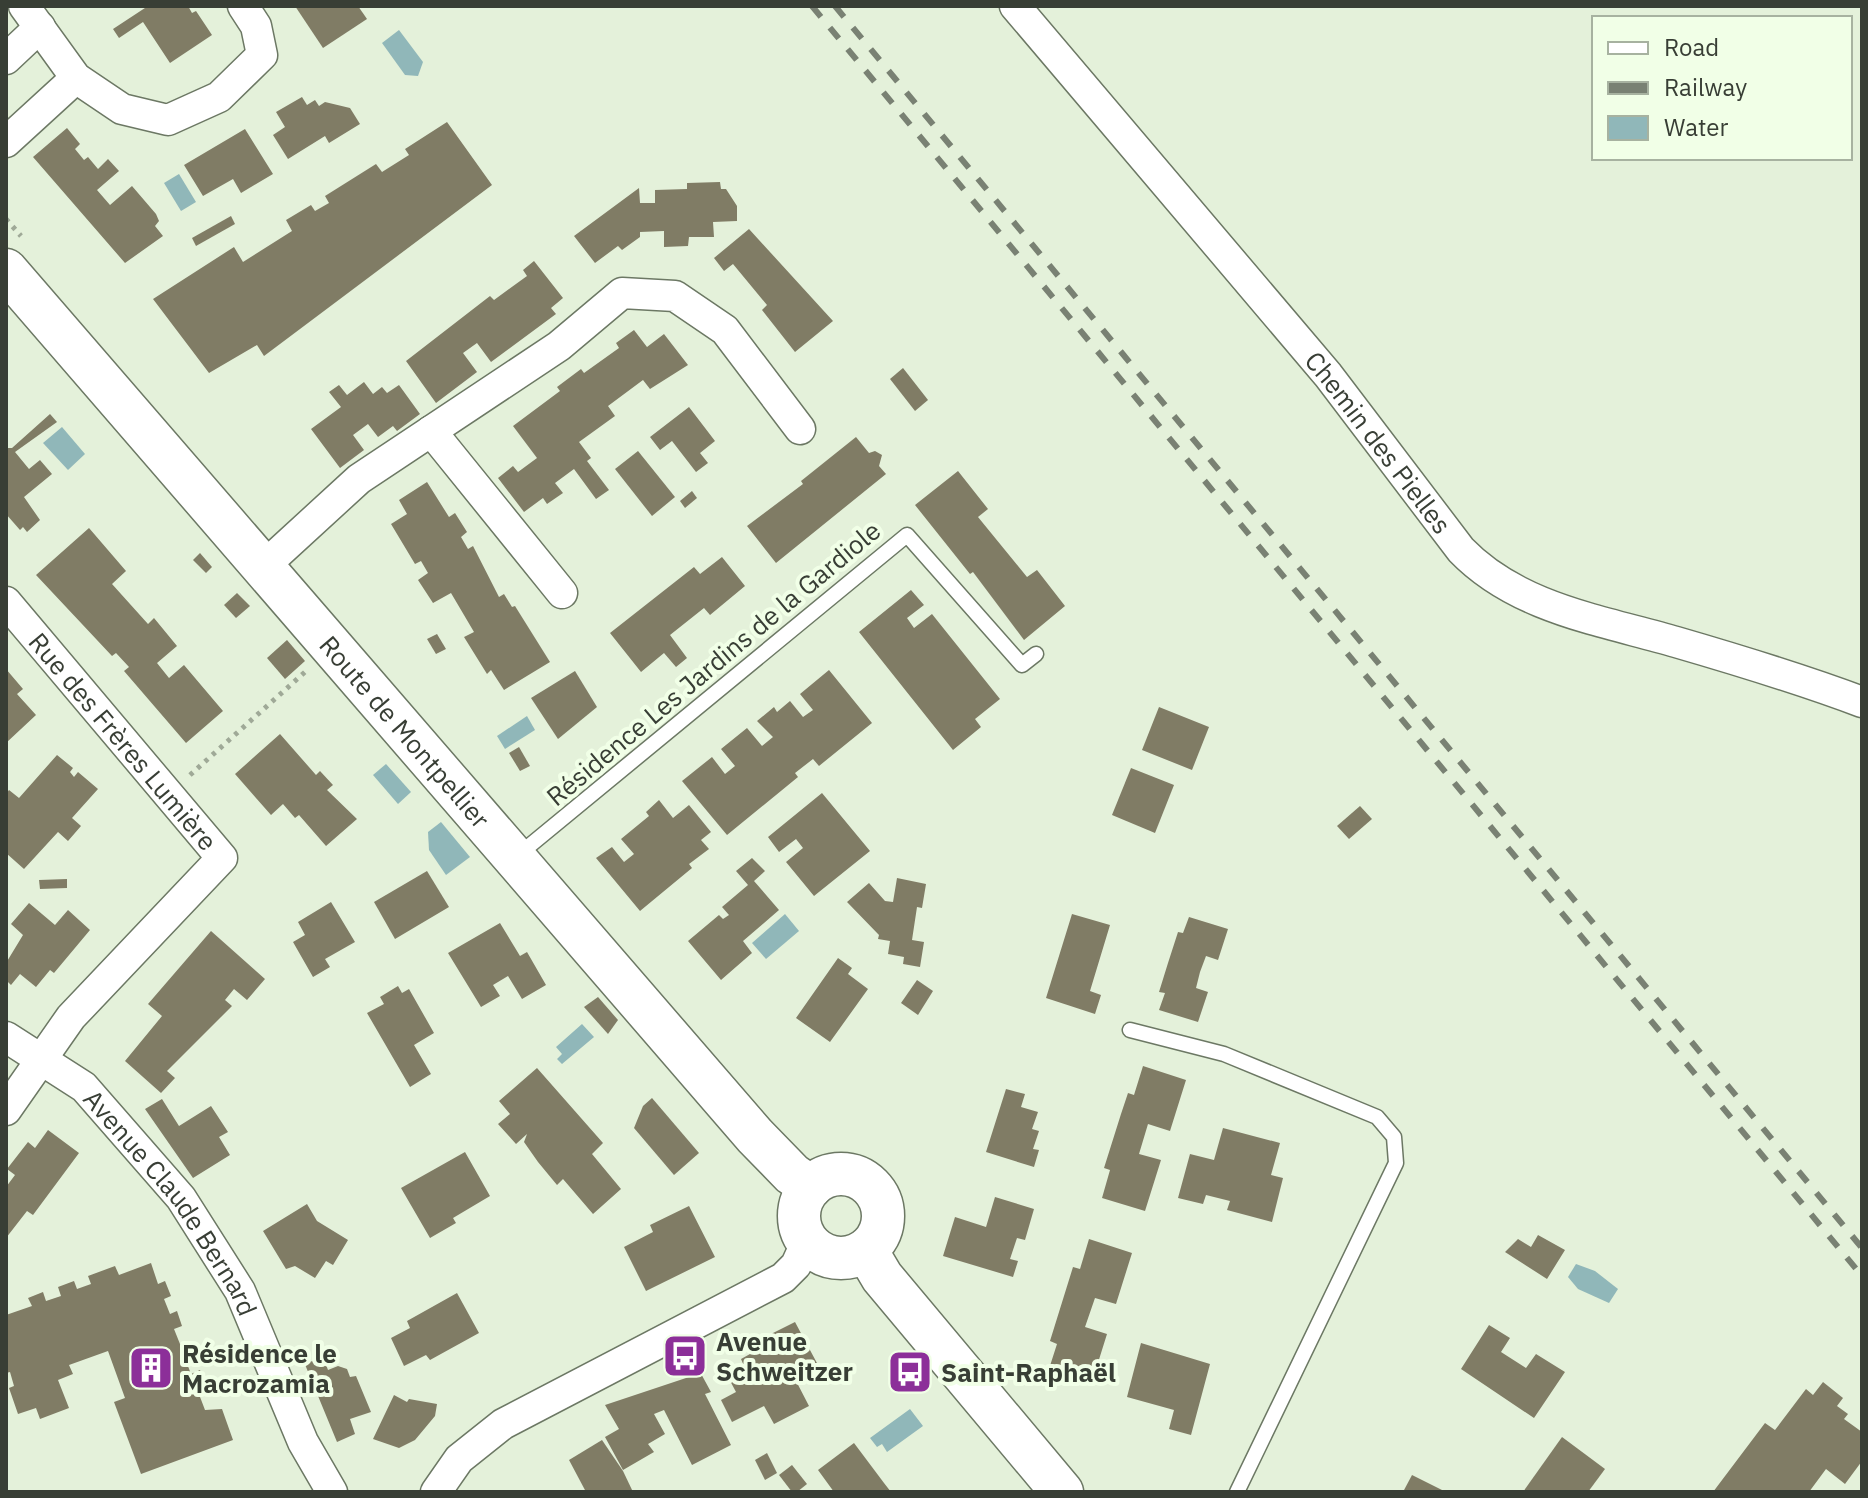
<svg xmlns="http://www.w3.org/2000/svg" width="1868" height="1498" font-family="'IBM Plex Sans',sans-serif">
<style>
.water{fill:#90b7b9}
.building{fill:#807c65}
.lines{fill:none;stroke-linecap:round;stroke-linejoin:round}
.lane-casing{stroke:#6c7864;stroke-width:17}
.street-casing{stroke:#6c7864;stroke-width:33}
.secondary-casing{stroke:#6c7864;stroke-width:45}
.path{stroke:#9fa997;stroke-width:5;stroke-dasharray:4 6;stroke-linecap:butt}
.lane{stroke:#fff;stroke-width:14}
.street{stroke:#fff;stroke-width:30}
.secondary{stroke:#fff;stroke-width:42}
.rail{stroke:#798173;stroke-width:6;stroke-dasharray:14 14;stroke-linecap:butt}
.labels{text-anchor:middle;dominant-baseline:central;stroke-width:8;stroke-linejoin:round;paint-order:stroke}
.street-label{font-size:26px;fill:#383e35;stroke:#f1ffe7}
.poi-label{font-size:26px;font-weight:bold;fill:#383e35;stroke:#f1ffe7;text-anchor:start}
</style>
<rect width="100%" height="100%" fill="#e4f1da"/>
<g class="water">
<path d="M399,30L423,62L418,76L405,75L382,43Z"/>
<path d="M179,174L196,202L181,211L164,183Z"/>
<path d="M62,427L85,454L68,470L43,443Z"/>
<path d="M527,716L535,730L505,749L497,736Z"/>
<path d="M386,764L411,792L398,804L373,775Z"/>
<path d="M441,822L470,857L446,875L429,850L428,832Z"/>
<path d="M785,914L799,931L766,959L752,943Z"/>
<path d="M582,1024L594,1037L562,1064L557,1059L562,1054L556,1047Z"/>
<path d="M1576,1264L1595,1271L1618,1289L1609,1303L1578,1289L1568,1277Z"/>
<path d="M910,1409L923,1426L887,1452L882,1444L877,1447L870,1438Z"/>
</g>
<g class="building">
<path d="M148,6H188L192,13L196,11L212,35L170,63L143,22L119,38L113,29Z"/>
<path d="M295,6H358L367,19L323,48Z"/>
<path d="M302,97L307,105L315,100L319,106L325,102L350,108L360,124L329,143L325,136L288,159L273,135L285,127L276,112Z"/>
<path d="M447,122L492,185L264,356L257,345L209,373L153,299L234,247L243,262L292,231L286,220L311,205L315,211L329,203L325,196L376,164L382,172L409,155L405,149Z"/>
<path d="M67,128L80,144L75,149L84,160L88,157L98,169L108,159L119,171L97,190L110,205L132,186L156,214L159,221L155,226L163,236L125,263L33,157Z"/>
<path d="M245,129L273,174L241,193L233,179L203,196L184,165Z"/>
<path d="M720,182L721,189H726L737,206V221L713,222L714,237H689L688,246L664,247V231L640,232V237L622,250L618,246L595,263L574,236L639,188L640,203H655V190L687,189V183Z"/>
<path d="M231,216L235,224L196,246L192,238Z"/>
<path d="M749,229L833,321L795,352L762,310L767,305L733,264L724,271L714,258Z"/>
<path d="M534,261L563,298L551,308L556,314L491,362L477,343L463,353L477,372L436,403L406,361L490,296L494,300L527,276L523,270Z"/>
<path d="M634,330L647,347L664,334L688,365L650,389L643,380L608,406L615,416L579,442L591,458L587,461L609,490L596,499L574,469L555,483L563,493L547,504L543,498L524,512L498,478L513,466L518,472L537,458L513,426L560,391L557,387L581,369L584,373L619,348L616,343Z"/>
<path d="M903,368L928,400L915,411L890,379Z"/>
<path d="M364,382L373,394L382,387L387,393L399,385L420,414L397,431L393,426L378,437L368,424L353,435L364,450L340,468L311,429L341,407L329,392L339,385L347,395Z"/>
<path d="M689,407L715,441L700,453L708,463L696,472L672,441L660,450L650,437Z"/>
<path d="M50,414L57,422L15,452L29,469L40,460L52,474L24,497L40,520L27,532L23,527L20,530L6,514V448H12Z"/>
<path d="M856,437L869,453L875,451L882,455L879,466L886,474L776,563L747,526L803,484L801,481Z"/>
<path d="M638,451L675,497L652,516L615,469Z"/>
<path d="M958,471L988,509L978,517L1027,577L1037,570L1065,606L1024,640L973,572L970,574L915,505Z"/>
<path d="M427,482L449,517L455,513L467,532L461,537L468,549L473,546L499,597L504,594L512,607L515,606L550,662L504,690L491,670L487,674L464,637L474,632L451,593L433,603L418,580L428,573L421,561L415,564L391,524L407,514L399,500Z"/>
<path d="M692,491L697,498L685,508L680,501Z"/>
<path d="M89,528L126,571L112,584L148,624L154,618L177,646L157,663L169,678L184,665L223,711L186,743L124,671L129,667L116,653L112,656L36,575Z"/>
<path d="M200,553L212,567L206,573L193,560Z"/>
<path d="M722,557L745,586L710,615L704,608L670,635L687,658L676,667L664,653L641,672L610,633L694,567L700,574Z"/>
<path d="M911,590L924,605L907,618L914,628L932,614L1000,699L975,719L981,727L953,750L859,632Z"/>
<path d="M237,593L250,606L236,618L224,605Z"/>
<path d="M437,634L446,649L436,654L427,639Z"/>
<path d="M287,640L305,661L285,679L267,658Z"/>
<path d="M6,669L23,689L17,694L36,715L6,743Z"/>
<path d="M829,670L872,723L819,766L813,759L795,773L798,777L727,835L682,781L712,757L725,774L735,766L721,749L747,728L762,746L773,737L757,721L774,707L777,712L790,701L803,717L813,710L800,694Z"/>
<path d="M575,671L597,707L558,739L531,698Z"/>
<path d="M1159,707L1209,727L1192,770L1142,750Z"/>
<path d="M280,734L316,775L320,771L333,785L327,790L357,819L326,846L299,815L295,818L283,804L271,815L235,774Z"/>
<path d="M519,747L530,766L520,771L509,753Z"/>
<path d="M57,755L73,768L70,772L74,777L78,772L98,789L72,818L81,826L68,841L58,832L24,869L6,853V794L9,790L19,798Z"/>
<path d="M1131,768L1174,785L1155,833L1112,815Z"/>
<path d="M822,793L870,851L814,896L786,862L803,848L796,839L779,852L768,837Z"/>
<path d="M659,800L673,818L689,805L711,832L701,840L709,849L689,864L692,868L640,911L596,858L612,847L624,862L634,854L621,839L649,816L646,812Z"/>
<path d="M1360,806L1372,819L1349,839L1337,826Z"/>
<path d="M752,858L765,871L754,881L779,910L743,941L752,953L721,980L688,941L719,915L723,919L729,915L722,907L748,885L736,871Z"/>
<path d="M427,871L449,907L395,939L374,902Z"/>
<path d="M897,878L926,884L922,908L917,907L912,940L924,942L920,967L903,964L904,957L888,954L890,941L878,939L879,935L847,902L869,883L885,901L893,902Z"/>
<path d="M67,879V888L40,889L39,880Z"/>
<path d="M331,902L355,942L325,959L330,967L313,977L293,942L305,935L298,922Z"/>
<path d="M29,903L55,925L68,910L90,930L54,973L50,970L36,987L20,974L11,985L6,980V963L23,935L11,924Z"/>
<path d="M1072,914L1110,925L1090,991L1101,995L1095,1014L1046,998Z"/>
<path d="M1189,917L1228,929L1218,960L1206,956L1200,972L1196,988L1208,992L1198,1022L1159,1010L1165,993L1159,992L1168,963L1178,932L1183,933Z"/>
<path d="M500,923L520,956L527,952L546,985L522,999L508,976L493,985L500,996L481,1007L448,953Z"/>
<path d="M211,931L265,979L247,1000L234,989L225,1000L232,1006L167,1071L175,1078L161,1093L125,1061L162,1016L148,1004Z"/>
<path d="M838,958L852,968L848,974L868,989L830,1042L796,1018Z"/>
<path d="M917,980L933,991L918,1015L901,1003Z"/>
<path d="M398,986L402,993L409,989L434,1033L414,1045L431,1074L410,1087L367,1013L384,1004L380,997Z"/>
<path d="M598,997L618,1020L608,1034L584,1007Z"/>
<path d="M1143,1066L1186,1080L1170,1131L1148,1124L1139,1154L1161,1160L1145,1211L1102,1198L1110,1170L1104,1168L1121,1114L1128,1093L1134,1095Z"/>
<path d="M537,1068L603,1143L592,1154L621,1189L593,1214L563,1179L557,1185L538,1162L524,1142L527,1134L516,1144L498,1124L510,1114L499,1101Z"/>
<path d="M1006,1089L1025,1094L1021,1107L1038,1112L1032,1129L1039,1131L1033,1149L1039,1150L1034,1167L986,1152Z"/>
<path d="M652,1098L699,1153L674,1175L634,1128L643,1106Z"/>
<path d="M162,1099L179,1126L211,1106L228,1132L219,1137L230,1155L193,1178L145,1109Z"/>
<path d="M1223,1128L1280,1143L1271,1175L1283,1178L1272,1222L1227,1210L1230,1201L1206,1195L1203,1204L1178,1198L1190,1154L1214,1160Z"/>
<path d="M48,1130L79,1153L33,1215L27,1211L6,1238V1187L15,1175L7,1169L28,1142L35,1148Z"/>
<path d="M465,1152L490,1196L453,1218L456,1223L430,1238L401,1188Z"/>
<path d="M995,1197L1034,1209L1025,1240L1017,1238L1010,1259L1018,1261L1013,1277L943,1256L955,1217L986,1227Z"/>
<path d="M307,1204L317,1221L348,1240L333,1265L326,1261L315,1278L295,1266L286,1269L263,1231Z"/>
<path d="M689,1206L715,1257L646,1291L624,1247L653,1232L650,1225Z"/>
<path d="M1538,1235L1565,1250L1547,1279L1505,1252L1518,1239L1531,1247Z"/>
<path d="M1089,1239L1132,1253L1116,1304L1095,1298L1085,1327L1107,1334L1091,1385L1048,1372L1057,1344L1050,1341L1073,1267L1080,1269Z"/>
<path d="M151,1263L158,1284L165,1281L171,1296L164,1299L170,1314L177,1311L182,1326L174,1329L180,1344L189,1341L195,1358L186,1361L191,1374L200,1370L206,1386L197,1389L205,1410L222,1409L233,1440L141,1474L114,1402L125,1398L108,1351L69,1365L73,1374L58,1380L69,1408L40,1419L36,1408L18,1414L9,1388L14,1386L10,1372L6,1373V1315L32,1306L28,1298L43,1292L46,1301L61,1296L58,1287L74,1281L77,1289L91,1284L88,1276L115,1266L119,1275Z"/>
<path d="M457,1293L479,1333L430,1360L426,1355L404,1366L391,1338L410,1328L407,1321Z"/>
<path d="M795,1322L818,1365L794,1377L809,1406L774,1424L764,1406L732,1422L721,1400L736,1392L727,1375L744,1366L741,1359L750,1354L748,1350L759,1344L757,1341Z"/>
<path d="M1489,1325L1510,1338L1501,1352L1526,1368L1536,1354L1565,1372L1534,1418L1461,1369Z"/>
<path d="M1141,1343L1210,1364L1191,1435L1169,1429L1174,1410L1127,1397Z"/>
<path d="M315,1361L325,1362L328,1370L338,1366L347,1369L350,1377L356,1376L371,1412L350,1419L355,1434L337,1442L304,1362Z"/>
<path d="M699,1370L711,1392L705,1394L731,1445L692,1465L664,1410L654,1414L665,1434L648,1444L654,1452L623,1470L605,1437L619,1429L605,1405L689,1377Z"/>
<path d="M1823,1382L1843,1398L1837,1406L1848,1414L1844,1419L1862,1432V1461L1845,1484L1826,1469L1809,1492H1713L1765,1423L1775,1430L1806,1389L1813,1395Z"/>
<path d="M394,1395L407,1402L409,1399L437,1404L435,1416L415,1440L399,1448L373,1439Z"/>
<path d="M1562,1437L1605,1469L1588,1492H1523Z"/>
<path d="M602,1440L623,1471L633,1492H586L569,1460Z"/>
<path d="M854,1443L884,1483L891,1492H834L818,1470Z"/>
<path d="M767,1453L777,1473L765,1480L755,1460Z"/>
<path d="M792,1465L807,1484L797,1492H792L779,1475Z"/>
<path d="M1412,1475L1446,1492H1403Z"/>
</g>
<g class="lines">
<g class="lane-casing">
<g id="lane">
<path d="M517,856L907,535L1022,665L1036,654"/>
<path d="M1130,1030L1224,1054L1377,1117L1394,1137L1396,1163L1237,1492"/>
</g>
</g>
<g class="street-casing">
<g id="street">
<path d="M24,6L76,78L122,109L168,120L219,97L262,55L256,26L243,6"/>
<path id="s1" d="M1015,6L1328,375L1461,550C1517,608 1600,620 1676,642C1738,660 1801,679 1862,702"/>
<path d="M6,59L40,27"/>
<path d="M6,142L76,78"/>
<path d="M431,431L562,593"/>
<path d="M263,567L359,479L559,346L622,293L675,296L725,330L800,429"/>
<path id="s2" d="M6,602L222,858L71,1017L6,1110"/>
<path id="s3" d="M6,1037L84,1087L181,1198L240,1291L303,1442L332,1492"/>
<path d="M436,1492L459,1459L503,1424L783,1278L796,1265L807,1241"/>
</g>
</g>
<g class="secondary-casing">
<g id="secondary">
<path id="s4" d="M6,270L755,1136L792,1174L811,1187"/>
<circle cx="841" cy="1216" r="42"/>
<path d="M866,1250L882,1277L1062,1492"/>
</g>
</g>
<g class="path">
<path d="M6,219L21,236"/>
<path d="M190,775L305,672"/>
</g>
<use href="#lane" class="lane"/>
<use href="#street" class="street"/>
<use href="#secondary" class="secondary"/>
<g class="rail">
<path d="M812,6L1862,1276"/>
<path d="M835,6L1862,1248"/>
</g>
</g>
<defs>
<g id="bus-square" transform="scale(2.3)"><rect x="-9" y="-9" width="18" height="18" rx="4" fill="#8c2f99" stroke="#f1ffe7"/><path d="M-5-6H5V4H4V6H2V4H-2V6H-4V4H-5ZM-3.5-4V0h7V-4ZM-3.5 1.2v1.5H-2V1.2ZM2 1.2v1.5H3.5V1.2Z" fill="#fff"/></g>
<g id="building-square" transform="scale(2.3)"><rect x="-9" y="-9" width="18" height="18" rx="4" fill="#8c2f99" stroke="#f1ffe7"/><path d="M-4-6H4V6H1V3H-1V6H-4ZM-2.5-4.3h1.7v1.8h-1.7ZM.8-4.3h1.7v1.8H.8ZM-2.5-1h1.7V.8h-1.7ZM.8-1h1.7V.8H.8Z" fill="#fff"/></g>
</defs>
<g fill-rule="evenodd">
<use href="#bus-square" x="685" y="1356"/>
<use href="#building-square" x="151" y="1368"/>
<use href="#bus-square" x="910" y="1372"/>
</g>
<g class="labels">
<g class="street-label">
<text stroke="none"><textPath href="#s1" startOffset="568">Chemin des Pielles</textPath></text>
<text transform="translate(713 663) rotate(-40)">Résidence Les Jardins de la Gardiole</text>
<text stroke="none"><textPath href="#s4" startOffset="610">Route de Montpellier</textPath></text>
<text stroke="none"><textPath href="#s2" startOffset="182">Rue des Frères Lumière</textPath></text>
<text stroke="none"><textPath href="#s3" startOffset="238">Avenue Claude Bernard</textPath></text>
</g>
<g class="poi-label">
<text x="716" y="1341">Avenue<tspan x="716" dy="30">Schweitzer</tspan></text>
<text x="182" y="1353">Résidence le<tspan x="182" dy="30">Macrozamia</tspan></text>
<text x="941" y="1372">Saint-Raphaël</text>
</g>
</g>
<rect width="1868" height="1498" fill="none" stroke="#383e35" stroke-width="16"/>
<rect x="1592" y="16" width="260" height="144" fill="#f1ffe7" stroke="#a7b2a0" stroke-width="2"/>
<rect x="1608" y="42" width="40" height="12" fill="#ffffff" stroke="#a7b2a0" stroke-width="2"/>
<text x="1664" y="56" font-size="24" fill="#383e35">Road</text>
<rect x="1608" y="82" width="40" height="12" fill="#798173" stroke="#a7b2a0" stroke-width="2"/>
<text x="1664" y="96" font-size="24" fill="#383e35">Railway</text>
<rect x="1608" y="116" width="40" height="24" fill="#90b7b9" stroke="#a7b2a0" stroke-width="2"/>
<text x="1664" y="136" font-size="24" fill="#383e35">Water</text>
</svg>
